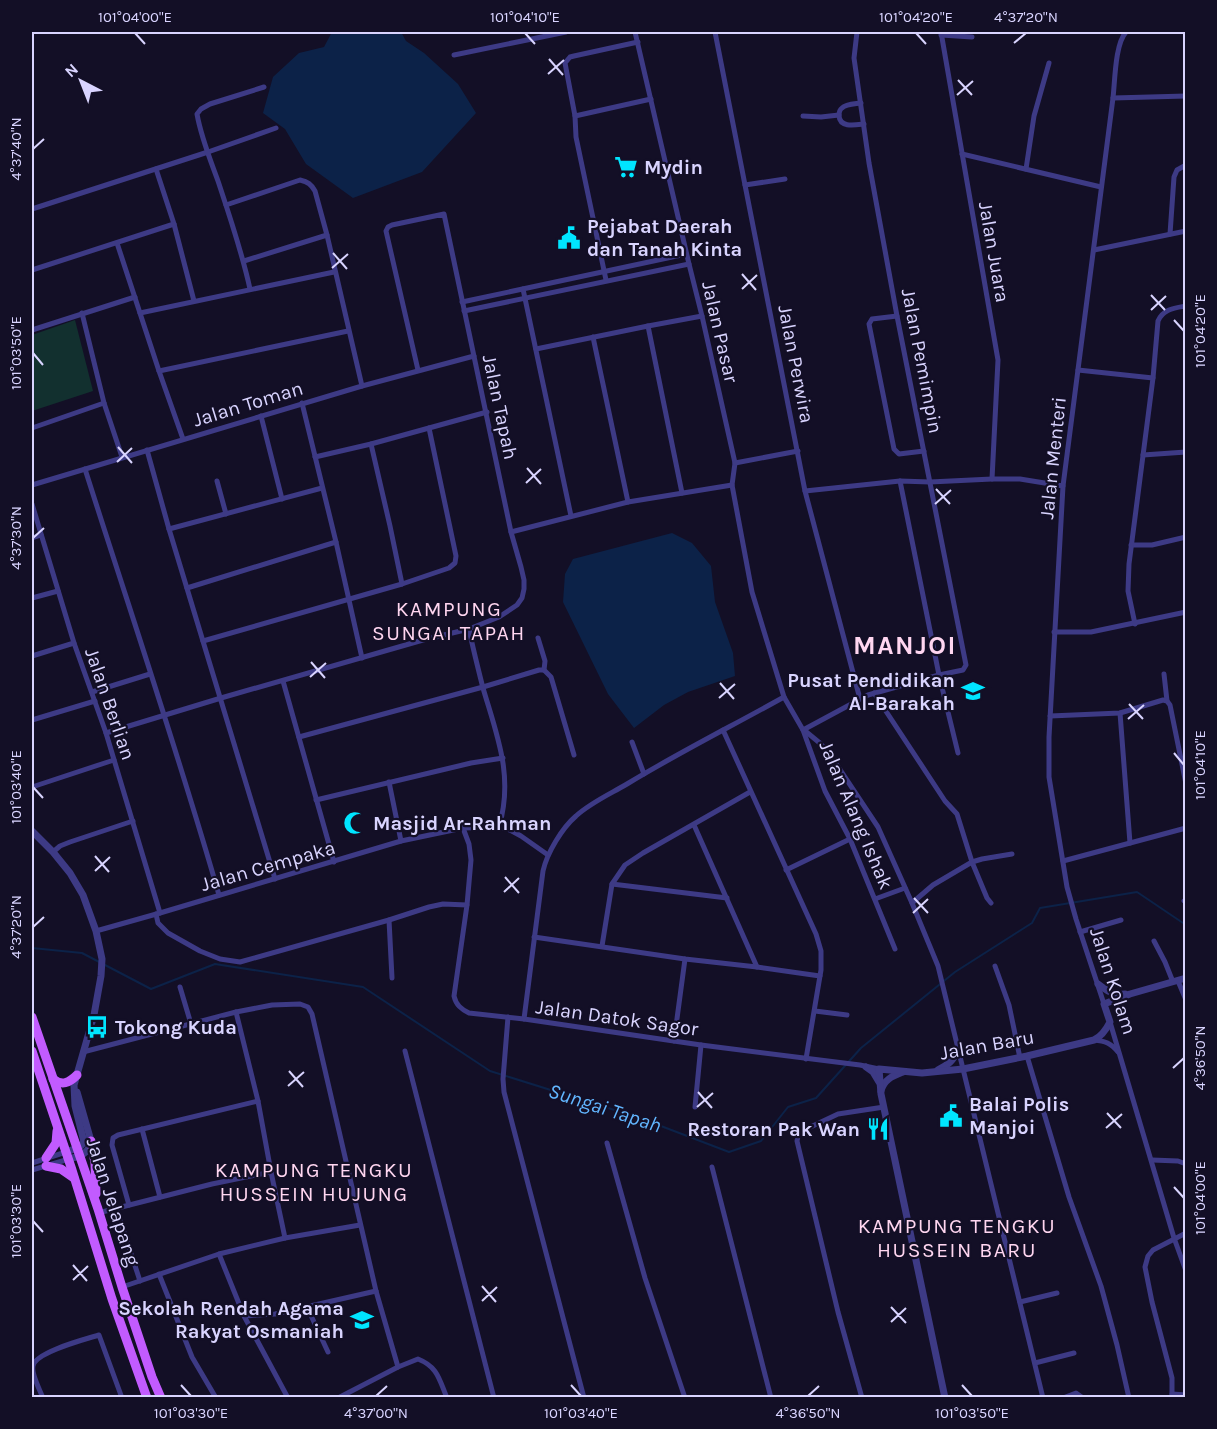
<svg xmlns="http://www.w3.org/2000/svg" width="1217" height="1429" font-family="Karla,sans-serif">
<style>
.green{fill:#12302f}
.water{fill:#0c2248}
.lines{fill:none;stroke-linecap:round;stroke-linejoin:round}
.stream{stroke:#0c2248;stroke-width:2}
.minor{stroke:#3d3a85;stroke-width:5}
.tertiary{stroke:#3d3a85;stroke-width:7}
.primary{stroke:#c25bff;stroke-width:9}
.ticks{fill:none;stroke:#d9d4ff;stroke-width:2}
.labels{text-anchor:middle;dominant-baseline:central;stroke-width:4.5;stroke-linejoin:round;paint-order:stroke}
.poi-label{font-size:20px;font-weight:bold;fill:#d9d4ff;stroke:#130f26;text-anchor:start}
.street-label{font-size:20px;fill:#d9d4ff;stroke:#130f26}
.neighbourhood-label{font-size:21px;letter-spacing:1.5px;fill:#ffd6f0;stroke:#130f26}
.water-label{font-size:21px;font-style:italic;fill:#62b6ff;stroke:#130f26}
.district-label{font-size:26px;font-weight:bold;letter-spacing:1.5px;fill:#ffd6f0;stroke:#130f26}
.neatline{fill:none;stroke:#d9d4ff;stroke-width:2}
.ticks-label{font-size:15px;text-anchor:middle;fill:#d9d4ff}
</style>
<rect width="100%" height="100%" fill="#130f26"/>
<path class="green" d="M75,320L93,391L32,411V335Z"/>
<g class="water">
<path d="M332,32H401L406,41L424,53L458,84L476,113L422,172L353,198L306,164L285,129L263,113L273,77L299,53L324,47Z"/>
<path d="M672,533L692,543L711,566L715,602L733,653L735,676L688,692L664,705L634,728L608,694L563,602L565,574L573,559Z"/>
</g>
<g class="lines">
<path class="stream" d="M32,948L82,953L151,989L215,964L363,987L490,1071L640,1118L729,1152L761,1141L788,1107L816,1098L861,1048L955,972L1032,923L1040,908L1137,892L1186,925"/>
<g class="minor">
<path d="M635,32L689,264L702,316L735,463L732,485L752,592L784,697L803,730L825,791L850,839L895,949"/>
<path d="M715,32L805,491L860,699"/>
<path d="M941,32L998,360L992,479"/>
<path d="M941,35L972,37"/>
<path d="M454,55L566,32"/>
<path d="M1113,98L1186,96"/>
<path d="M861,103C855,104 846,104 842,108C839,110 839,113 839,116C840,128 855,125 864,124"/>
<path d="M575,116L651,99"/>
<path d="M803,116L821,117L839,115"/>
<path d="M962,154L1101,187"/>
<path d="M156,169L174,224L194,301"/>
<path d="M1026,169L1034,116L1049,63"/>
<path d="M745,185L785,179"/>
<path d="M226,205L300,180C308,182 311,184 315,191L327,235L362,386"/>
<path d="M32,209L208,152L276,128"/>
<path d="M1170,234L1174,177L1177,170L1186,165"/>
<path d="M117,243L159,371L183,439"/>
<path d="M1094,250L1186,231"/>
<path d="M244,261L327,235"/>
<path d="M32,270L174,224"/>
<path d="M606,280L576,137L575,116L565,63L570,57L574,56L638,42"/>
<path d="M250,289C242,252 230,217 218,181C210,159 201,137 197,114L201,109L210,104L264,87"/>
<path d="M523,289L571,516"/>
<path d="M462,302L686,254"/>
<path d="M464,311L689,264"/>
<path d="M82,313L104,403L122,457"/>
<path d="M140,313L334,272"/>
<path d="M897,316L872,319L869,324L894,449L899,454L924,451"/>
<path d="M648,326L682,493"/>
<path d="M32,330L135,297"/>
<path d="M593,337L628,502"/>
<path d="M536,349L648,326L702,316"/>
<path d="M1078,370L1153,378"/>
<path d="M159,371L348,331"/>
<path d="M302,403L336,542L362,658"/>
<path d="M261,416L282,499"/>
<path d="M32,428L104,403"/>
<path d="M371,444L390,526L402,584"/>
<path d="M147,450L169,529L275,879"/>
<path d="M1143,455L1186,452"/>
<path d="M315,457L371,444L487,412"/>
<path d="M735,463L798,451"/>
<path d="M85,469C130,611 178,752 219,895"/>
<path d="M217,481L226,514"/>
<path d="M900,481L939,675L958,753"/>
<path d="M32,485L362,386L474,356"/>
<path d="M805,491L900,481L930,482L992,479H1020L1063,486"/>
<path d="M32,504L74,643L106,733L160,913"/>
<path d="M169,529L322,488"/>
<path d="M511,532L628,502L732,485"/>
<path d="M32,538L41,535"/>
<path d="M1131,545H1152L1186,537"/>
<path d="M187,588L336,542"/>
<path d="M32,598L58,591"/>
<path d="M1135,624L1128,591L1129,564L1153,378L1158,321C1163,309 1174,308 1186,306"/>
<path d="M469,629C473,649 478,668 483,688C497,736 514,776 499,827"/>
<path d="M1054,632H1091L1186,612"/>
<path d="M538,638L545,661L544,670"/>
<path d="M203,641L402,584L449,568L455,563L456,556L429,428"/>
<path d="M32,656L74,643"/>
<path d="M1164,674L1167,701"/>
<path d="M283,681L334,862"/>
<path d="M92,692L150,674"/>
<path d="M874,693L945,801L957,814L972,862L987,898L991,903"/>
<path d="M784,697C732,726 678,753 627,784C610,794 590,803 576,816C562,828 547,853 543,871L524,1019L701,1045L860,1065L879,1069"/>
<path d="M1120,713L1130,843"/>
<path d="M1050,716L1120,713L1163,700L1167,701L1170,705L1186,784"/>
<path d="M32,720L95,701"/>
<path d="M723,730L816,934L821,951V970L806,1059"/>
<path d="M803,730L868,695L939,675L963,670L966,665L897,316L869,163L854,58L857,32"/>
<path d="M804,730L821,744L831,756L878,827L912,903L938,966L1043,1398"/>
<path d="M106,733L221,698L423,640L469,629L499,617L517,605L522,598L524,589V580L521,567L511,532L444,214L392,225L388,227L386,231L418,370"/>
<path d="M299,737L483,687L539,670H544L551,677L574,755"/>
<path d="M632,742L644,774"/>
<path d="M389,782L401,841"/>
<path d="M32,787L114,760"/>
<path d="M316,800L471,763L503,758"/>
<path d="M694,825L757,967"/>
<path d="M463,828L469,844L471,860L467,905L454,996C456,1005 461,1009 469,1013L524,1019"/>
<path d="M53,852L60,846L70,842L133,821"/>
<path d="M1063,861L1186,828"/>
<path d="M786,870L850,839"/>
<path d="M612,884L727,898"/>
<path d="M875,899L905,888"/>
<path d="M1184,901L1186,900"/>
<path d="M912,903L933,885L972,862L982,859L1012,854"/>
<path d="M156,914L158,923L168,933L200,951L220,959L240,962L389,920L429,907L443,904L467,905"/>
<path d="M389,920L392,978"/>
<path d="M96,931L160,913L401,841L463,828L499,827L510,830L521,836L548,855"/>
<path d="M1080,932L1121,920"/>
<path d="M534,937L685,959L757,967L820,976"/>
<path d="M1154,941L1165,962L1173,982"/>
<path d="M602,946L612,884L625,865L643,853L750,792"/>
<path d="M995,966L1009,1005L1020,1058"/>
<path d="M1178,981L1186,1000"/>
<path d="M180,987L191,1024"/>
<path d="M1104,1004L1076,919L1067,887L1049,777V737L1063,486L1113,98C1115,81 1115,44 1126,32"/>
<path d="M815,1011L847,1015"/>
<path d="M236,1012L258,1101L271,1172L285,1238"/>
<path d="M508,1017L503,1079L504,1092L584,1398"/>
<path d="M1110,1022L1174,1238L1186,1271"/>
<path d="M1094,1040C1105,1041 1111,1043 1118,1052"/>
<path d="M674,1041L685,959"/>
<path d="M405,1051L494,1398"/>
<path d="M83,1052L236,1012L272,1005L300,1004L308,1007L312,1014L376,1291L398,1367"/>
<path d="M1027,1056L1069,1197L1101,1286L1117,1345L1129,1398"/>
<path d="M695,1107L701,1045"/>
<path d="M142,1129L160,1197"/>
<path d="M607,1143L645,1278L685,1398"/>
<path d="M1152,1160L1178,1161L1186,1164"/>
<path d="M32,1163L66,1152"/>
<path d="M712,1167L771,1398"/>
<path d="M32,1170L69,1159"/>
<path d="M129,1205L112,1145L113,1138L118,1135L258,1101"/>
<path d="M116,1208L140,1281"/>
<path d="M98,1213L212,1184L271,1172"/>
<path d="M219,1254L244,1316L288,1398"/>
<path d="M159,1274L192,1357L216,1398"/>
<path d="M122,1287L219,1254L285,1238L360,1225"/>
<path d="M1020,1302L1057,1293"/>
<path d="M307,1307L328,1352"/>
<path d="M244,1316L275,1314L376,1291"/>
<path d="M1035,1363L1074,1353"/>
<path d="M1172,1394V1378L1152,1302L1145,1267L1148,1256L1153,1250L1186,1233"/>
<path d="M1172,1394L1186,1395"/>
<path d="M43,1398C40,1390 31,1374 33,1366C35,1352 86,1339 99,1335L122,1398"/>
<path d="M338,1398L398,1367L418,1359C438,1367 439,1379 447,1398"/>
<path d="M862,1398L838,1312L797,1141L798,1136L802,1131L838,1114L884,1107"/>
<path d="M1063,1398L1076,1393L1083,1398"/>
</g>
<g class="tertiary">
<path d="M32,831L53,852L70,873L83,895L96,931L102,959L101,976L94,1015L74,1085L75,1106L84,1142L80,1147L66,1152"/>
<path d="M1098,984C1107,991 1113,995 1125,994"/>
<path d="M866,1067L873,1072L879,1082"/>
<path d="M938,1070C948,1065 954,1060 958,1050"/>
<path d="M881,1091C884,1079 893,1076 903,1072"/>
<path d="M69,1159C80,1156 89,1154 91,1141L77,1092"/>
<path d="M945,1398L881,1094L879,1069L922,1073L963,1069L1027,1056L1094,1040C1102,1036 1106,1030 1110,1022L1104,1004L1130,994L1186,978"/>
</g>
<g class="primary">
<path d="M32,1017L98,1209L122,1287L152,1377L161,1398"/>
<path d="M32,1051L72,1170L112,1299L147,1398"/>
<path d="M53,1079C62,1086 69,1083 77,1075"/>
<path d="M91,1141L95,1163L96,1194"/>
<path d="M46,1158L56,1143L57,1131"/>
<path d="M46,1166L61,1169L74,1178"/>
</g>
</g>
<path class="ticks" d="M135,33L145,44M525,33L535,44M916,33L926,44M1014,43L1026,33M549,59L563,75M548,74L564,60M958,80L972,95M957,95L973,81M33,149L44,139M333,253L347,269M332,268L348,254M742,274L756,290M742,289L757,275M1151,295L1165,310M1151,310L1166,296M1174,320L1184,331M33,353L43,365M118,447L132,463M117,462L132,448M527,468L541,484M526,483L541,469M936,489L950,504M935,504L951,490M33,538L44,528M311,662L325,678M310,677L326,663M720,683L734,699M719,698L735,684M1129,704L1143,719M1128,719L1144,705M1174,753L1184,765M33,787L43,798M95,856L109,872M95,871L110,857M505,877L519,893M504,892L519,878M914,898L928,913M913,913L928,899M33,927L44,917M1173,1068L1184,1058M289,1071L303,1087M288,1086L304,1072M698,1092L712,1108M697,1107L713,1093M1107,1113L1121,1128M1106,1128L1122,1114M1174,1187L1184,1198M33,1221L43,1232M73,1265L87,1281M73,1280L88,1266M482,1286L496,1302M482,1301L497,1287M891,1307L906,1323M891,1322L906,1308M181,1385L191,1396M571,1385L581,1396M962,1385L972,1396M376,1396L387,1386M808,1396L819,1386"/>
<defs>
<g id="supermarket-bare" transform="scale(1.8)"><path d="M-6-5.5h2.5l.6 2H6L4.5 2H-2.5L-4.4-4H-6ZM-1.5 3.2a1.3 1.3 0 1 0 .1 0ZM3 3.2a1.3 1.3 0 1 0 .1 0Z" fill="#00e5ff" stroke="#130f26" stroke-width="2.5" paint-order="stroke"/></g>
<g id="civic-bare" transform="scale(1.8)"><path d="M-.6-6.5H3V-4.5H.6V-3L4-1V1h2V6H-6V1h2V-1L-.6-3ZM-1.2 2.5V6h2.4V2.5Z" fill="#00e5ff" stroke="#130f26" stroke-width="2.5" paint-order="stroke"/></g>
<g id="school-bare" transform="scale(1.8)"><path d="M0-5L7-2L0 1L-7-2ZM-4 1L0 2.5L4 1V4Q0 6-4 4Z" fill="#00e5ff" stroke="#130f26" stroke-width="2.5" paint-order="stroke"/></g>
<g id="mosque-bare" transform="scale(1.8)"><path d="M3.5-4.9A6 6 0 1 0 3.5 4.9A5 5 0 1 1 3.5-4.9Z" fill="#00e5ff" stroke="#130f26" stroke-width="2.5" paint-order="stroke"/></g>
<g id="bus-bare" transform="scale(1.8)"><path d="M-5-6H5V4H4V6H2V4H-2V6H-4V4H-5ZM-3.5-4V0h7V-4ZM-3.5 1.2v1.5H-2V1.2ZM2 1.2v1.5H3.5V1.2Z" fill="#00e5ff" stroke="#130f26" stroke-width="2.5" paint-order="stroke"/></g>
<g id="restaurant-bare" transform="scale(1.8)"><path d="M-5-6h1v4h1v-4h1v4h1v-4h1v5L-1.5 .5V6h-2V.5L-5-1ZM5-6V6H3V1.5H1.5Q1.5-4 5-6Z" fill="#00e5ff" stroke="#130f26" stroke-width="2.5" paint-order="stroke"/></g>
</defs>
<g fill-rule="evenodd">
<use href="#supermarket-bare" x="626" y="167"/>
<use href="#civic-bare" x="569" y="238"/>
<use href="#school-bare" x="973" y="691"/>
<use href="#mosque-bare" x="355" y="823"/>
<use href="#bus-bare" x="97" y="1027"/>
<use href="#civic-bare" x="951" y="1116"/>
<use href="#restaurant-bare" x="878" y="1129"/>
<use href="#school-bare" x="362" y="1320"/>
</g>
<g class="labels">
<g class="poi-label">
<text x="644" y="167">Mydin</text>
<text x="587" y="226">Pejabat Daerah<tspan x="587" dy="23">dan Tanah Kinta</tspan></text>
<text x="955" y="680" text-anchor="end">Pusat Pendidikan<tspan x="955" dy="23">Al-Barakah</tspan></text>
<text x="373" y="823">Masjid Ar-Rahman</text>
<text x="115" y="1027">Tokong Kuda</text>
<text x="969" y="1104">Balai Polis<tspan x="969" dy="23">Manjoi</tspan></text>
<text x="860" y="1129" text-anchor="end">Restoran Pak Wan</text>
<text x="344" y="1308" text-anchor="end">Sekolah Rendah Agama<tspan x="344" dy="23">Rakyat Osmaniah</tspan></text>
</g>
<g class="street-label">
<text transform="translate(994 252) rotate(80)">Jalan Juara</text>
<text transform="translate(720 332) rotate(77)">Jalan Pasar</text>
<text transform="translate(922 361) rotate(79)">Jalan Pemimpin</text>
<text transform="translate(796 364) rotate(79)">Jalan Perwira</text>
<text transform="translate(248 404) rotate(-17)">Jalan Toman</text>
<text transform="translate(500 407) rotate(78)">Jalan Tapah</text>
<text transform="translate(1053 458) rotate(-84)">Jalan Menteri</text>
<text transform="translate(110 704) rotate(71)">Jalan Berlian</text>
<text transform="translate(856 815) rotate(67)">Jalan Alang Ishak</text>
<text transform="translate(268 866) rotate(-16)">Jalan Cempaka</text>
<text transform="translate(1113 981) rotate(72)">Jalan Kolam</text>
<text transform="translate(617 1018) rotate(8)">Jalan Datok Sagor</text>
<text transform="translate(987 1045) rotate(-10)">Jalan Baru</text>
<text transform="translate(113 1202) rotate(72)">Jalan Jelapang</text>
</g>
<g class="neighbourhood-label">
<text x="449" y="609">KAMPUNG<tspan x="449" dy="24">SUNGAI TAPAH</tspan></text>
<text x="314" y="1170">KAMPUNG TENGKU<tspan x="314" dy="24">HUSSEIN HUJUNG</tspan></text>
<text x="957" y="1226">KAMPUNG TENGKU<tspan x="957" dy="24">HUSSEIN BARU</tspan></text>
</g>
<g class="water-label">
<text transform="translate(605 1108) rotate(18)">Sungai Tapah</text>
</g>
<g class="district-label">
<text x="905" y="645">MANJOI</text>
</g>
</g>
<rect width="1217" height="1429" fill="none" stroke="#130f26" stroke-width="66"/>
<g transform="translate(81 81) rotate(318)" stroke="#130f26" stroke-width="4.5" paint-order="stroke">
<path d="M0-4.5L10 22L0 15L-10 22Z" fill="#d9d4ff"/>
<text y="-9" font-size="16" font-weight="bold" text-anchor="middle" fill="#d9d4ff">N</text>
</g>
<rect x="33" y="33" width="1151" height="1363" class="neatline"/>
<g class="ticks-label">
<text x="135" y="22">101°04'00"E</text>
<text x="525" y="22">101°04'10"E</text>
<text x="916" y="22">101°04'20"E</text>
<text x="1026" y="22">4°37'20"N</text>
<text transform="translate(16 149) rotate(-90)" y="5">4°37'40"N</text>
<text transform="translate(1200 331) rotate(-90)" y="5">101°04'20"E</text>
<text transform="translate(16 353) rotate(-90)" y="5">101°03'50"E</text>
<text transform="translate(16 538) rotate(-90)" y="5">4°37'30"N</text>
<text transform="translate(1200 765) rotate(-90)" y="5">101°04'10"E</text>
<text transform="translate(16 787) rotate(-90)" y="5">101°03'40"E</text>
<text transform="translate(16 927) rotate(-90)" y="5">4°37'20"N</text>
<text transform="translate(1200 1058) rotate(-90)" y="5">4°36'50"N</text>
<text transform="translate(1200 1198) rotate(-90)" y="5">101°04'00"E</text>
<text transform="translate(16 1221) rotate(-90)" y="5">101°03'30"E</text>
<text x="191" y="1418">101°03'30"E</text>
<text x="376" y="1418">4°37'00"N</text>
<text x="581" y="1418">101°03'40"E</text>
<text x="808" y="1418">4°36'50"N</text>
<text x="972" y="1418">101°03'50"E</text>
</g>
</svg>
